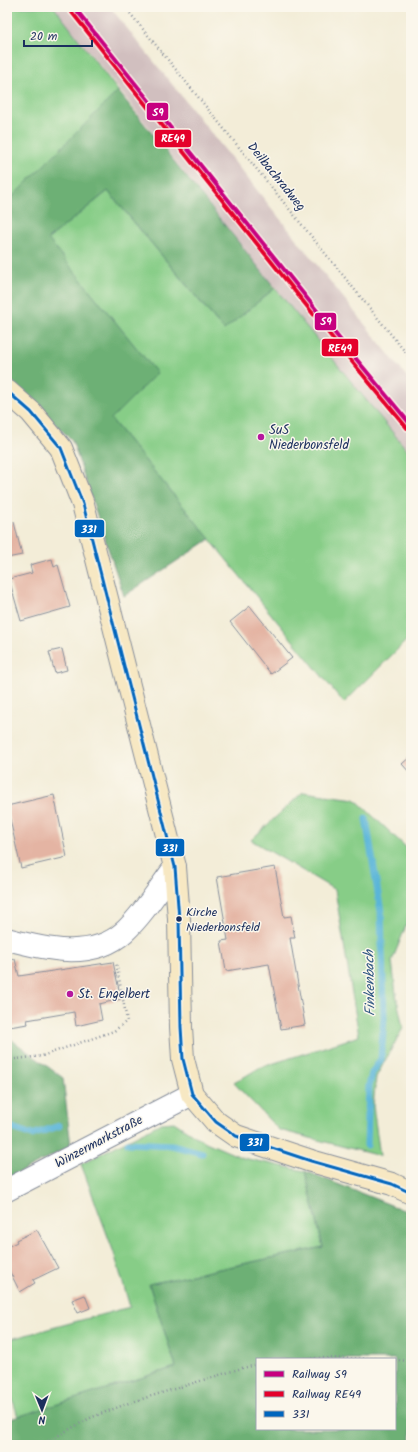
<svg xmlns="http://www.w3.org/2000/svg" width="418" height="1452" font-family="Kalam,sans-serif">
<style>
.industrial{fill:#d1bfbf}
.green{fill:#87cd87;stroke:#517e72}
.forest{fill:#6db074;stroke:#447069;fill-rule:evenodd}
.lines{fill:none;stroke-linecap:round;stroke-linejoin:round}
.stream{stroke:#5ab5d8;stroke-width:7}
.building{fill:#e4b4a3}
.street-casing{stroke:#878e9b;stroke-width:24}
.secondary-casing{stroke:#878e9b;stroke-width:24}
.path{stroke:#878e9b;stroke-width:2.5;stroke-dasharray:1 3;stroke-linecap:butt}
.street{stroke:#fff;stroke-width:22}
.secondary{stroke:#f7e8c3;stroke-width:22}
.bus-1-casing{stroke:#fbf7ec;stroke-width:6}
.bus-1{stroke:#0065bd;stroke-width:3}
.rail-1-casing{stroke:#fbf7ec;stroke-width:7}
.rail-2-casing{stroke:#fbf7ec;stroke-width:7}
.rail-1{stroke:#c7007f;stroke-width:4}
.rail-2{stroke:#e4002b;stroke-width:4}
.poi-dot{fill:#b5179e;stroke:#fbf7ec;stroke-width:1.5}
.bus-dot{fill:#1b2f5e;stroke:#fbf7ec;stroke-width:1.5}
.labels{text-anchor:middle;dominant-baseline:central;stroke-width:3;stroke-linejoin:round;paint-order:stroke}
.bus-label{font-size:12px;fill:#1b2f5e;stroke:#fbf7ec;text-anchor:start}
.street-label{font-size:13px;fill:#1b2f5e;stroke:#fbf7ec}
.poi-label{font-size:13px;fill:#1b2f5e;stroke:#fbf7ec;text-anchor:start}
.water-label{font-size:14px;font-style:italic;fill:#2e5783;stroke:#fbf7ec}
.line-badge{stroke:#fbf7ec;stroke-width:1.5}
.badge-label{font-size:11px;text-anchor:middle;font-weight:bold;fill:#fff}
</style>
<rect width="100%" height="100%" fill="#fbf7ec"/>
<filter id="ink" filterUnits="userSpaceOnUse"><feTurbulence type="fractalNoise" baseFrequency=".025" numOctaves="2"/><feDisplacementMap in="SourceGraphic" scale="8" xChannelSelector="R" yChannelSelector="G"/><feConvolveMatrix kernelMatrix="1 2 1 2 8 2 1 2 1" color-interpolation-filters="sRGB"/></filter>
<filter id="wash" filterUnits="userSpaceOnUse"><feTurbulence type="fractalNoise" baseFrequency=".012" numOctaves="4" result="noise"/><feDisplacementMap in="SourceGraphic" scale="16" xChannelSelector="R" yChannelSelector="G"/><feGaussianBlur stdDeviation="0.9" result="paint"/><feColorMatrix in="noise" values="0 0 0 0 0 0 0 0 0 0 0 0 0 0 0 0 0 1.4 0 .05"/><feComposite in="paint" operator="in"/></filter>
<g filter="url(#wash)">
<rect width="100%" height="100%" fill="#f3edd8"/>
<path class="industrial" d="M54,7H110L411,382V455L275,288Z"/>
<g class="green">
<path d="M7,7H54L118,91L7,202Z"/>
<path d="M108,191L223,329L275,288L411,455V636L344,703L111,419L48,239Z"/>
<path d="M303,792L355,799L411,852V913L392,961L396,994L403,1028L376,1077L373,1106L380,1156L279,1130L234,1083L259,1068L359,1036L335,890L251,840Z"/>
<path d="M174,1122L201,1140L243,1158L305,1171L323,1247L149,1284L176,1367L18,1417L7,1381V1340L130,1307L114,1253L81,1164L161,1123Z"/>
</g>
<g class="forest">
<path d="M118,91L275,288L224,330L108,191L48,239L157,373L111,419L210,539L124,596L72,440L7,379V202Z"/>
<path d="M7,1037L12,1040L63,1078L71,1146L7,1179Z"/>
<path d="M305,1171L411,1213V1445H7V1420L176,1367L149,1284L323,1247ZM257,1359H395V1429H257Z"/>
</g>
<g class="lines">
<g class="stream">
<path d="M366,819L381,912L384,1018L381,1059L372,1073L369,1086L367,1145"/>
<path d="M7,1126L32,1135L59,1126"/>
<path d="M128,1143L172,1145L202,1153"/>
</g>
</g>
<g id="blocks">
<g class="building">
<path d="M14,522L22,555L7,558V524Z"/>
<path d="M52,559L54,567L58,565L70,607L21,621L9,579L32,573L30,565Z"/>
<path d="M250,606L292,658L271,674L230,622Z"/>
<path d="M62,649L67,670L55,673L49,652Z"/>
<path d="M411,756V774L402,764Z"/>
<path d="M54,795L67,857L21,868L7,806Z"/>
<path d="M275,867L284,917L291,916L295,938H290L305,1025L281,1029L269,964L226,971L221,941L228,940L217,877Z"/>
<path d="M15,959L19,976L113,962L121,999L99,1004L102,1020L76,1026L74,1012L27,1020L28,1024L9,1027L7,1013V960Z"/>
<path d="M37,1230L58,1268L33,1280L35,1283L20,1292L7,1266V1247L17,1242L16,1240Z"/>
<path d="M85,1295L90,1308L78,1313L72,1300Z"/>
</g>
</g>
</g>
<g filter="url(#ink)">
<use href="#blocks" fill-opacity="0" stroke="#878e9b" stroke-width="1"/>
<g class="lines">
<g class="street-casing">
<g id="street">
<path d="M7,939C44,949 92,961 124,932C143,915 160,887 175,867"/>
<path d="M7,1190L192,1094"/>
</g>
</g>
<g class="secondary-casing">
<path id="secondary" d="M7,391L31,412L61,448L83,504L175,867L179,919L181,1027L183,1059L192,1094L216,1122L236,1136L311,1161L392,1184L411,1193"/>
</g>
<g class="path">
<path d="M125,7L411,359"/>
<path d="M7,1060L42,1056L114,1031L127,1021L116,962"/>
<path d="M295,1359L315,1358L385,1359"/>
<path d="M395,1360L411,1361"/>
<path d="M41,1445L90,1418L129,1403L242,1368L257,1365"/>
</g>
<use href="#street" class="street"/>
<use href="#secondary" class="secondary"/>
<g class="bus-1-casing">
<path id="bus-1" d="M7,391L31,412L61,448L83,504L175,867L179,919L181,1027L183,1059L192,1094L216,1122L236,1136L311,1161L392,1184L411,1193"/>
</g>
<use href="#bus-1" class="bus-1"/>
<g class="rail-1-casing">
<path id="rail-1" d="M74,7L338,337L411,425"/>
</g>
<g class="rail-2-casing">
<path id="rail-2" d="M70,10L334,340L407,428"/>
</g>
<use href="#rail-1" class="rail-1"/>
<use href="#rail-2" class="rail-2"/>
</g>
</g>
<g class="poi-dot">
<circle cx="261" cy="437" r="4"/>
<circle cx="70" cy="994" r="4"/>
</g>
<circle class="bus-dot" cx="179" cy="919" r="3.5"/>
<g class="labels">
<g class="bus-label">
<text x="186" y="912">Kirche<tspan x="186" dy="15">Niederbonsfeld</tspan></text>
</g>
<g class="street-label">
<text transform="translate(276 177) rotate(51)">Deilbachradweg</text>
<text transform="translate(99 1142) rotate(-28)">Winzermarkstraße</text>
</g>
<g class="poi-label">
<text x="269" y="430">SuS<tspan x="269" dy="15">Niederbonsfeld</tspan></text>
<text x="78" y="994">St. Engelbert</text>
</g>
<g class="water-label">
<text transform="translate(370 983) rotate(-91)">Finkenbach</text>
</g>
</g>
<g class="line-badge">
<rect x="146" y="102" width="23" height="19" rx="4" fill="#c7007f"/>
<rect x="154" y="129" width="38" height="19" rx="4" fill="#e4002b"/>
<rect x="314" y="312" width="23" height="19" rx="4" fill="#c7007f"/>
<rect x="321" y="338" width="38" height="19" rx="4" fill="#e4002b"/>
<rect x="74" y="519" width="31" height="19" rx="4" fill="#0065bd"/>
<rect x="155" y="838" width="30" height="19" rx="4" fill="#0065bd"/>
<rect x="239" y="1133" width="31" height="19" rx="4" fill="#0065bd"/>
</g>
<g class="badge-label">
<text x="158" y="116">S9</text>
<text x="173" y="142">RE49</text>
<text x="326" y="325">S9</text>
<text x="340" y="352">RE49</text>
<text x="89" y="533">331</text>
<text x="170" y="852">331</text>
<text x="255" y="1146">331</text>
</g>
<rect width="418" height="1452" fill="none" stroke="#fbf7ec" stroke-width="24"/>
<rect x="256" y="1358" width="140" height="72" fill="#fbf7ec" stroke="#a1a7b3"/>
<rect x="264" y="1371" width="20" height="6" fill="#c7007f" stroke="#a1a7b3"/>
<text x="292" y="1378" font-size="12" fill="#1b2f5e">Railway S9</text>
<rect x="264" y="1391" width="20" height="6" fill="#e4002b" stroke="#a1a7b3"/>
<text x="292" y="1398" font-size="12" fill="#1b2f5e">Railway RE49</text>
<rect x="264" y="1411" width="20" height="6" fill="#0065bd" stroke="#a1a7b3"/>
<text x="292" y="1418" font-size="12" fill="#1b2f5e">331</text>
<g transform="translate(42 1410) rotate(179)" stroke="#fbf7ec" stroke-width="3" paint-order="stroke">
<path d="M0-3L7 15L0 10L-7 15Z" fill="#1b2f5e"/>
<text y="-6" font-size="11" font-weight="bold" text-anchor="middle" fill="#1b2f5e">N</text>
</g>
<path d="M24 40v6h68v-6" fill="none" stroke="#1b2f5e" stroke-width="2"/>
<text x="30" y="40" font-size="12" fill="#1b2f5e" stroke="#fbf7ec" stroke-width="3" paint-order="stroke">20 m</text>
</svg>
